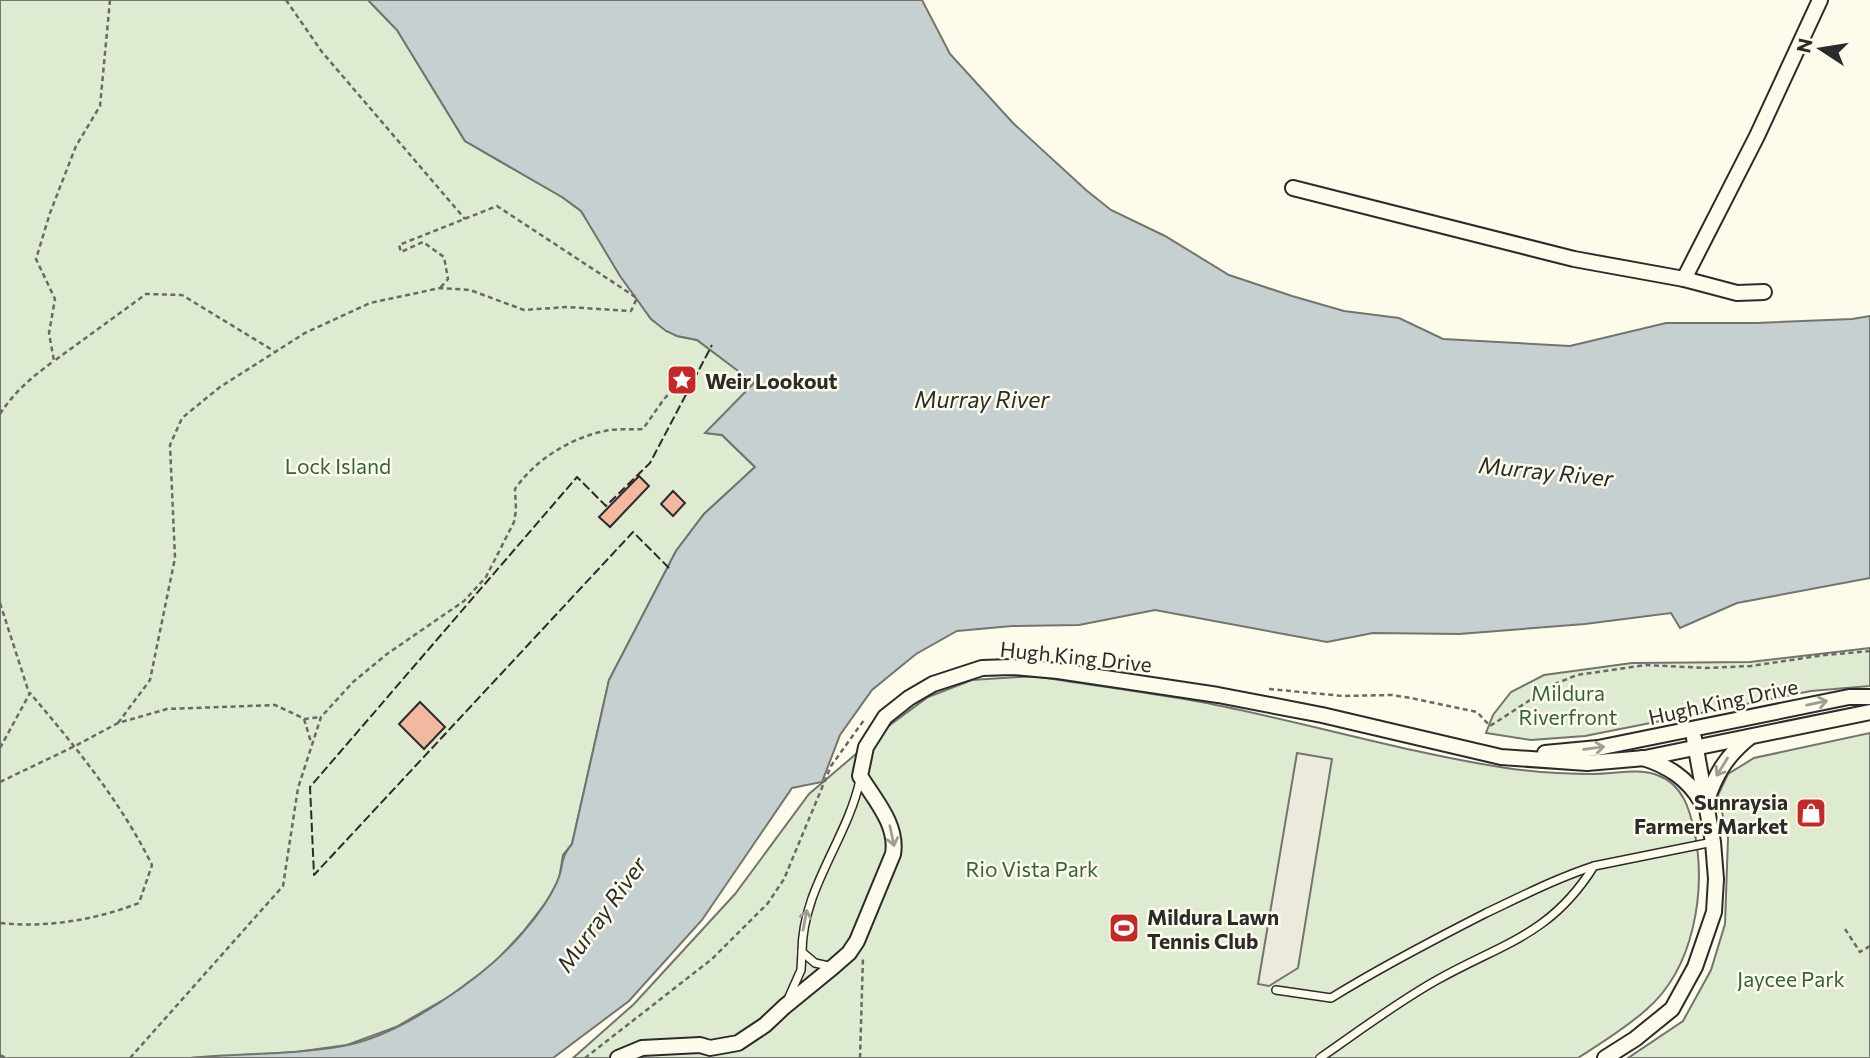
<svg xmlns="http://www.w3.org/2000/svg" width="1870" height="1058" font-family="Commissioner,sans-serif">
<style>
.green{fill:#deebd1;stroke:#74746e;stroke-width:2}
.parking{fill:#eceadb;stroke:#74746e;stroke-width:2}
.water{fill:#c7d0d0;stroke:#74746e;stroke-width:2}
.building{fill:#f2b8a0;stroke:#2b2b2b;stroke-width:2}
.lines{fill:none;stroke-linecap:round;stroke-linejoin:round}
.lane-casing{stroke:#2b2b2b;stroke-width:10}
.street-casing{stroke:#2b2b2b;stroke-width:18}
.path{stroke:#6a6964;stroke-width:2.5;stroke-dasharray:5 3.5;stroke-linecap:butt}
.lane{stroke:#fdfbea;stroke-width:7}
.street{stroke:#fdfbea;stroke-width:14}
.fence{stroke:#2b2b2b;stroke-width:2;stroke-dasharray:9 3.5;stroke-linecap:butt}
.oneway{stroke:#9e9d94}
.labels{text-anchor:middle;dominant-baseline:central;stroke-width:5;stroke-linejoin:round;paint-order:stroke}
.poi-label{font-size:21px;font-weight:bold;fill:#2b2b2b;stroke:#fdfbea;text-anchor:start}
.park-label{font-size:21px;fill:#34623c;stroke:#fdfbea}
.street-label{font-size:21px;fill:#2b2b2b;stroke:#fdfbea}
.water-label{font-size:23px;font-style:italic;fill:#2b2b2b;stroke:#fdfbea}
</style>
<rect width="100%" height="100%" fill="#fdfbea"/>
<g class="green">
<path d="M0,0H368L397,30L465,141L562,197L581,211L651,319L677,336L697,340L755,383L706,433L722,435L755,467L704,514L676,551L609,680L572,844L563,855L559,880L547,901L523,932L493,964L450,996L396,1027L347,1045L296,1052L190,1058H0Z"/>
<path d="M1870,648V686L1811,691L1585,736L1531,740L1486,733L1493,715L1511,692L1544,675L1632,663L1750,662Z"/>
<path d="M1034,676C1089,685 1145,692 1201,702C1301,721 1399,751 1500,767C1531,772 1563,774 1594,774C1614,774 1639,768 1657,775C1683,784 1690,810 1695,834C1706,892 1694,968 1647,1009C1626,1028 1601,1043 1578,1058H573L634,1004L735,894L809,794L890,725L928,697L972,680Z"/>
<path d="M1870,733V1058H1628L1683,1021L1711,970L1725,924L1728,838L1718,795L1728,774L1754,758Z"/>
</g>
<path class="parking" d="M1297,753L1332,759L1298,968L1269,986L1258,984Z"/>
<path class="water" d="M368,0H922L950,54L1013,123L1086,190L1111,210L1165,236L1229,275L1292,296L1344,311L1399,318L1443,339L1570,346L1666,323H1757L1852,319L1870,316V578L1737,603L1680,628L1671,613L1585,624L1459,634L1373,633L1327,642L1155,610L1079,625L1012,626L957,631L916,654L872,690L840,735L822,782L792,788L702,920L629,1001L553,1058H190C241,1053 293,1055 343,1046C401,1036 488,975 524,931C537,916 549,900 557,882C565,865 558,861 572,844L609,680L676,551L704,514L755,467L722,435L705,433L754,383L697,340L677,336L666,331L651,319L620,276L581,211L562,197L465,141L397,30Z"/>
<g class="building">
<path d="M639,476L649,486L610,527L599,517Z"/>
<path d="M673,491L685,503L673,516L661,504Z"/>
<path d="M420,702L445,727L424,749L399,724Z"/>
</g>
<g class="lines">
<g class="lane-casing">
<g id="lane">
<path d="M833,967L815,963L802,952C802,889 847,840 860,780"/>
<path d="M1276,990L1331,998C1381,967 1433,940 1486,913C1522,896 1557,878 1594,866"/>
<path d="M789,997L801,970L802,952"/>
<path d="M1320,1058C1359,1031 1396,1003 1437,980C1503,943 1551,935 1594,866L1713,842"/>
</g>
</g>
<g class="street-casing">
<g id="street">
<path d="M1293,188L1574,259L1684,279L1737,293L1764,292"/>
<path d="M1684,279L1757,136L1820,0"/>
<path d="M1545,753L1598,748L1849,697H1870"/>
<path d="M1643,758C1668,766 1687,778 1701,801"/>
<path d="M1706,803C1715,775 1726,756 1750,737"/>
<path d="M618,1058L642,1048L700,1045L710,1048L738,1043L765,1025L784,1007L833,967L849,953L857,941L893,854C898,825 875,800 860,776L866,747L885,717L909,698L933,684L982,668L1012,667L1058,671L1218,695L1322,715L1501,757L1587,763L1645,758L1870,712"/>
<path d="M1605,1058L1635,1039L1672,1009L1695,967L1714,912L1716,879L1713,842L1694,738"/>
</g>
</g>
<g class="path">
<path d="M110,0L100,106L76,146L50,213L36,259L55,299L49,333L54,361L146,294L182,295L274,351"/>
<path d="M286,0L322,52L465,219"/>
<path d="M0,414C14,392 33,376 54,361"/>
<path d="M0,603L29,693"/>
<path d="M1269,689L1343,696L1392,695L1411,698L1477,712L1490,726L1555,684L1577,675L1646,665L1706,668L1751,666L1825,655L1870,651"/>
<path d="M304,719L311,742"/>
<path d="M118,723L150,680L175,558L170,445L182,418L220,387L305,333L370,303L440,288L470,290L524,310L566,307L631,311L637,298L497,206L399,245L401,252L423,242L444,257L448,279L440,288"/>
<path d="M0,748L30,693C75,746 121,802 152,865L139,903C95,920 47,928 0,923"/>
<path d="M0,782L75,746L118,723L167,709L275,705L305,719L321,717"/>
<path d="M1845,929L1860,952L1870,946"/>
<path d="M0,1055L6,1058"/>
<path d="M130,1058L283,886L298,788L321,717L353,682L387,654L464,601L486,577L514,522L516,510L515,489C535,460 570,438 605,431C617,428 630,430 643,429L664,399L682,380"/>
<path d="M585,1058L712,959L768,903L784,879L831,766L864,720"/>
<path d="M860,1058L863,957"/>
</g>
<use href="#lane" class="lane"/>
<use href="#street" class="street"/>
<path class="fence" d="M669,568L633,532L314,875L310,787L577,477L606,506L650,463L712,345"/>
</g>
<defs><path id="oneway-shaft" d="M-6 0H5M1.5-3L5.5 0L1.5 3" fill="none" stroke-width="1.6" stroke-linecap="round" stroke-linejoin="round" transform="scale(1.75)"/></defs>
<g class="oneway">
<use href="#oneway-shaft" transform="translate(1817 703) rotate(-12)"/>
<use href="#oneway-shaft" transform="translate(1594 748) rotate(-7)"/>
<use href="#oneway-shaft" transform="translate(1722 767) rotate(122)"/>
<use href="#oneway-shaft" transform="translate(892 836) rotate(78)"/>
<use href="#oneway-shaft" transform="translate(805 920) rotate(-79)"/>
</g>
<defs>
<g id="sight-square" transform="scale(1.575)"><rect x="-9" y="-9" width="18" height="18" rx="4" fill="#c62828" stroke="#fdfbea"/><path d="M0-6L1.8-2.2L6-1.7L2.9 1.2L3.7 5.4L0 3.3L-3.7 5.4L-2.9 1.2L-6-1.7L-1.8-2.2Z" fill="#fff"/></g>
<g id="shop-square" transform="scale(1.575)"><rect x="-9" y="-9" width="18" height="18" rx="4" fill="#c62828" stroke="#fdfbea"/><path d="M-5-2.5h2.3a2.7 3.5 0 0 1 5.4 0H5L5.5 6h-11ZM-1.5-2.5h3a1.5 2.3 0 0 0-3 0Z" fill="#fff"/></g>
<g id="stadium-square" transform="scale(1.575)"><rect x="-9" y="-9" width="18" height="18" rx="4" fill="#c62828" stroke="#fdfbea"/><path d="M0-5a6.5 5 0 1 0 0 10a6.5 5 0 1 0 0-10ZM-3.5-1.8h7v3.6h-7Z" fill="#fff"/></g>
</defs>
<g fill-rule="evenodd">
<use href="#sight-square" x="682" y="380"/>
<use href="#shop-square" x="1811" y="813"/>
<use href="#stadium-square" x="1124" y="928"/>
</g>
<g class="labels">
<g class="poi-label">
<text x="705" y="380">Weir Lookout</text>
<text x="1788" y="801" text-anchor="end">Sunraysia<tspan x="1788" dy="24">Farmers Market</tspan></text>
<text x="1147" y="916">Mildura Lawn<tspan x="1147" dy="24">Tennis Club</tspan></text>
</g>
<g class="park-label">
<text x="338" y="465">Lock Island</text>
<text x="1568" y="692">Mildura<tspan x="1568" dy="24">Riverfront</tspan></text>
<text x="1032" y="868">Rio Vista Park</text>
<text x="1791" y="978">Jaycee Park</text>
</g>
<g class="street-label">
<text transform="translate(1076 656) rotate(6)">Hugh King Drive</text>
<text transform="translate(1723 701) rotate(-12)">Hugh King Drive</text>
</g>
<g class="water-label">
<text x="982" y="399">Murray River</text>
<text transform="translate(1546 471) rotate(6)">Murray River</text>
<text transform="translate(601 914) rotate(-54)">Murray River</text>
</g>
</g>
<g transform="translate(1821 49) rotate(282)" stroke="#fdfbea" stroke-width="5" paint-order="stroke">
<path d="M0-5L12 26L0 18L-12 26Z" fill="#2b2b2b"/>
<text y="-10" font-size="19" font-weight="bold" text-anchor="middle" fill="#2b2b2b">N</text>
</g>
</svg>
